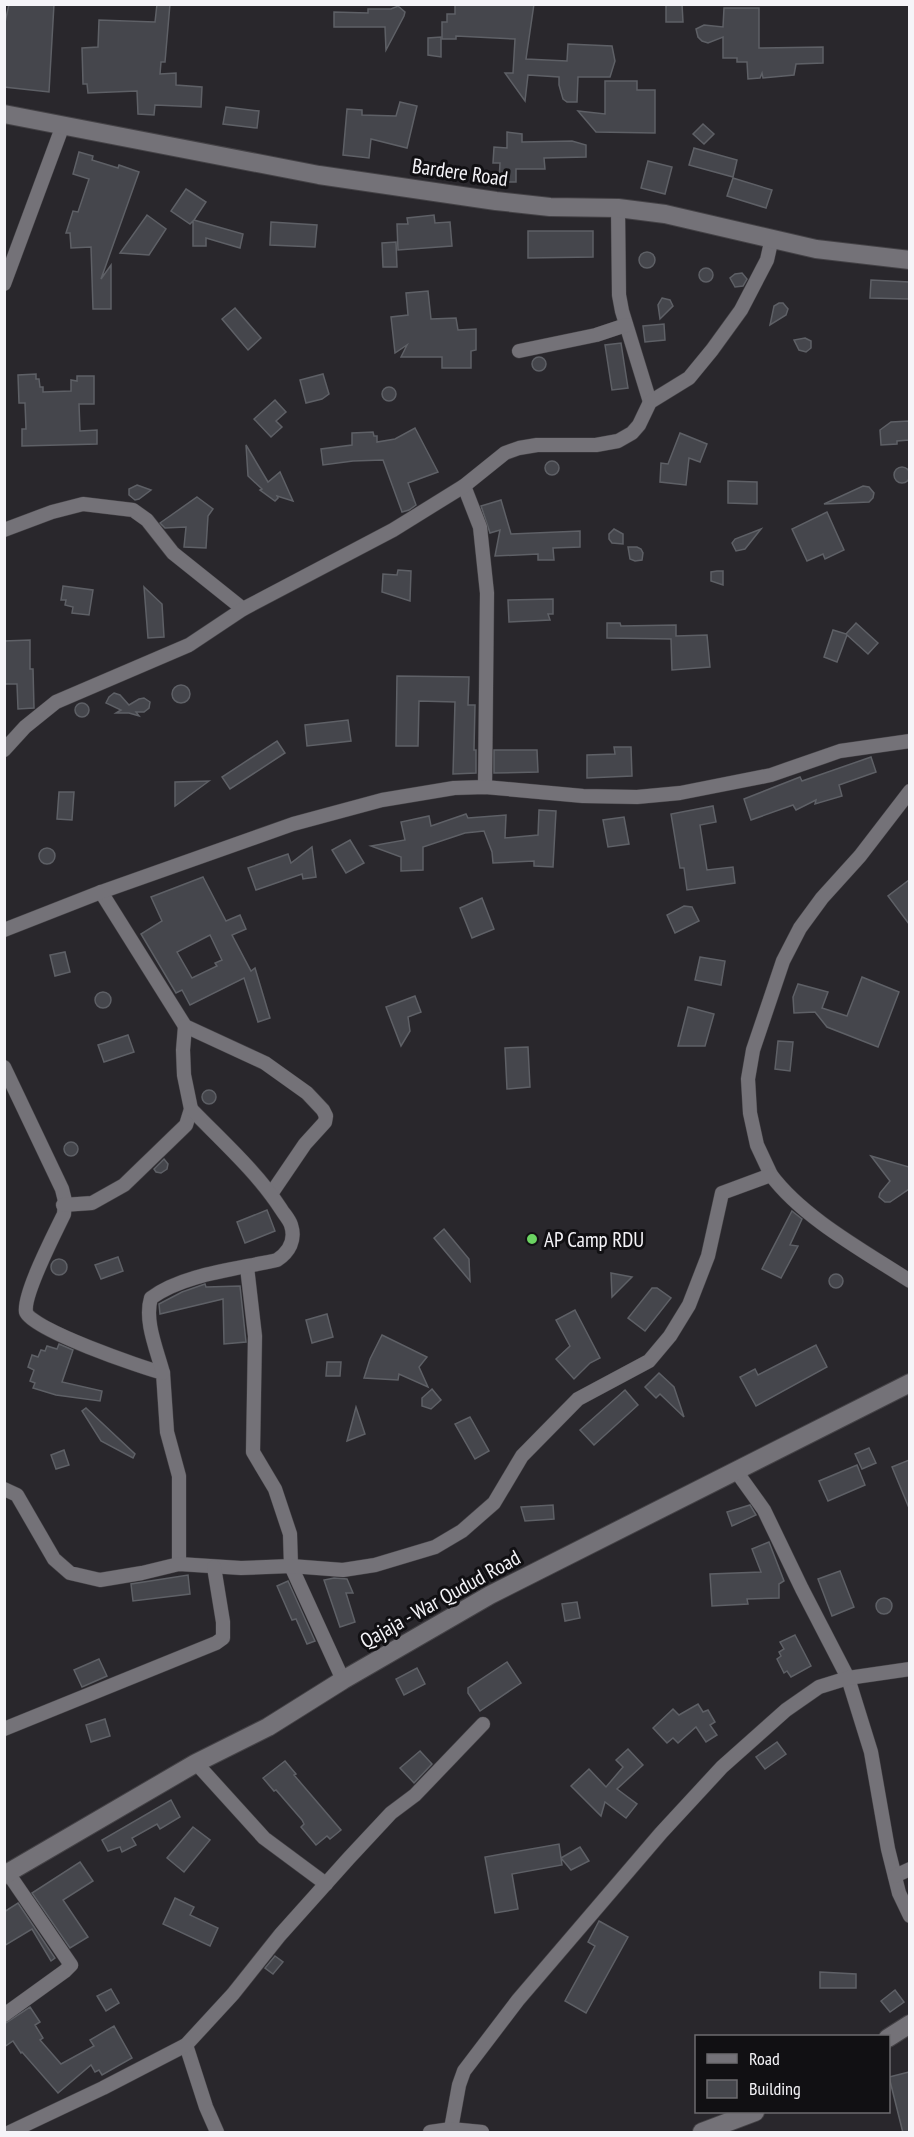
<svg xmlns="http://www.w3.org/2000/svg" width="914" height="2137" font-family="'PT Sans Narrow',sans-serif">
<style>
.building{fill:#45464c;stroke:#5e6066;stroke-width:1.5;fill-rule:evenodd}
.lines{fill:none;stroke-linecap:round;stroke-linejoin:round}
.minor-casing{stroke:#444246;stroke-width:15}
.tertiary-casing{stroke:#444246;stroke-width:20}
.minor{stroke:#747278;stroke-width:14}
.tertiary{stroke:#747278;stroke-width:18}
.poi-dot{fill:#6bd362;stroke:#111013;stroke-width:2}
.labels{text-anchor:middle;dominant-baseline:central;stroke-width:6;stroke-linejoin:round;paint-order:stroke}
.street-label{font-size:21px;fill:#f5f4f8;stroke:#111013}
.poi-label{font-size:21px;fill:#f5f4f8;stroke:#111013;text-anchor:start}
</style>
<rect width="100%" height="100%" fill="#29272c"/>
<g class="building">
<path d="M9,4H54L49,92L4,87V27Z"/>
<path d="M157,4H170L165,62H161L160,74L176,73V85L202,87L201,107L155,105L154,115L138,114L137,91L88,93L87,84H83L82,48L98,47L99,20L155,22Z"/>
<path d="M534,4L526,59L567,61L568,44L612,46L615,61L610,77H578L577,102H567L563,99L559,85V77L528,75L525,101L505,73H513L515,39L456,36V39H442V22H447V14H455V5Z"/>
<path d="M666,4H682L683,22H666Z"/>
<path d="M398,6L405,12L404,16L386,50L385,27H334V12L368,13V9H391Z"/>
<path d="M724,8H759V48L823,47V63L796,64L794,75L763,78L762,73L760,78L748,79L747,62H737V58H723V37L708,43L702,41L698,37L696,29L704,25L723,27Z"/>
<path d="M441,37V57L428,55V38Z"/>
<path d="M605,81H637V90H655V133L596,132L578,111L605,114Z"/>
<path d="M400,102L417,106L407,148L371,139L369,158L343,155L347,109L362,110V115L396,116Z"/>
<path d="M226,107L259,111L257,128L223,124Z"/>
<path d="M703,124L714,134L704,144L693,134Z"/>
<path d="M507,132L522,134V142L572,141L586,145V157L544,158L545,169H516V182H499L500,163H493L494,147L507,148Z"/>
<path d="M694,148L737,160L733,177L689,165Z"/>
<path d="M79,152L93,156L92,160L118,168L119,165L139,172L101,279L111,265V309H93L91,247L71,248L70,233H66L73,211L78,212L89,179L73,174Z"/>
<path d="M648,161L672,167L665,194L641,188Z"/>
<path d="M733,178L772,190L766,208L727,196Z"/>
<path d="M186,189L206,202L194,220L243,234L240,248L206,238V246H193V221L190,224L171,211Z"/>
<path d="M147,215L166,229L149,255L120,253Z"/>
<path d="M434,215L435,223L450,222L452,246L398,250L397,224H408L407,218Z"/>
<path d="M271,222L317,225L315,247L270,245Z"/>
<path d="M528,231H593V257L528,258Z"/>
<path d="M396,242L397,267H383L382,243Z"/>
<circle cx="647" cy="260" r="8"/>
<circle cx="706" cy="275" r="7"/>
<path d="M742,273L747,279L743,286L735,287L730,278L735,274Z"/>
<path d="M871,280L909,282V299L870,298Z"/>
<path d="M428,291L431,319L456,318L458,330L476,329V350L471,351V368H442V357H401L407,345L395,353L391,317L408,315L406,293Z"/>
<path d="M662,298L670,300L673,306L660,319L658,305Z"/>
<path d="M779,303H783L788,309L786,315L770,325L774,306Z"/>
<path d="M235,308L261,338L248,350L222,319Z"/>
<path d="M664,324L665,340L645,342L643,326Z"/>
<path d="M805,338L811,341V348L806,352L799,350L794,340Z"/>
<path d="M621,343L628,388L612,390L605,345Z"/>
<circle cx="539" cy="364" r="7"/>
<path d="M36,374V379H39L40,387H43V392L71,391V380L77,381V376H94V404H79L80,431L97,430V444L22,446V429H26L25,403H19L18,375Z"/>
<path d="M323,374L329,394L322,399L306,403L300,380Z"/>
<circle cx="389" cy="394" r="7"/>
<path d="M275,400L286,412L276,421L282,427L271,437L254,419Z"/>
<path d="M909,421V440L897,441V444L881,445L880,430L891,422Z"/>
<path d="M415,428L438,472L408,483L416,505L409,510L402,512L383,460L353,461L323,465L321,449L352,445V433L373,432L374,436H377V442L395,439Z"/>
<path d="M680,433L707,444L700,462L689,458L686,485L660,482L661,463L668,464Z"/>
<path d="M246,445L268,482L280,472L293,501L277,496L278,498L275,501L260,490L262,489L248,476Z"/>
<circle cx="552" cy="468" r="7"/>
<circle cx="902" cy="475" r="8"/>
<path d="M728,481L757,482V504L728,503Z"/>
<path d="M137,485L151,490L139,499L135,500L129,495V489Z"/>
<path d="M863,486L869,487L874,493L873,498L869,502L824,504Z"/>
<path d="M197,497L213,509L208,516L206,548L184,547L186,527L165,528L160,523Z"/>
<path d="M501,500L511,534L580,531V547L553,548L554,560H538V554L495,556L500,530L490,533L481,506Z"/>
<path d="M827,512L844,550L825,559L823,554L807,561L792,529Z"/>
<path d="M614,529L623,534V544L612,543L609,539V534Z"/>
<path d="M761,529L745,549L736,551L732,543L735,539Z"/>
<path d="M628,547H637L641,549L643,553L642,560L635,561L630,559Z"/>
<path d="M398,570L411,571L410,601L382,592L383,574L397,575Z"/>
<path d="M717,571H723V585L711,581V572Z"/>
<path d="M63,586L93,590L89,615L72,613L73,607L65,605L66,600H61Z"/>
<path d="M144,587L162,604L164,637L148,638Z"/>
<path d="M553,599V614H548L550,620L509,622L508,600Z"/>
<path d="M607,623H620L621,626L676,625V636L707,635L710,667L672,670L671,639L607,638Z"/>
<path d="M856,623L878,643L868,654L847,635L837,662L824,657L833,630L846,634Z"/>
<path d="M30,640V669H33L34,708L18,709L17,684H4V641Z"/>
<path d="M397,676L469,677L468,705H475L474,750H476V773L453,774L455,702L419,701L418,746H396Z"/>
<circle cx="181" cy="694" r="9"/>
<path d="M114,693L120,695L129,705L139,699L144,698L150,702L149,708L144,712H136L139,716L129,713H116L121,710L106,703L109,697Z"/>
<circle cx="82" cy="710" r="7"/>
<path d="M348,720L351,741L307,746L305,725Z"/>
<path d="M277,741L285,753L230,789L222,777Z"/>
<path d="M614,747H631L632,776L587,778V755L615,754Z"/>
<path d="M494,750H537L538,772L494,773Z"/>
<path d="M871,757L876,772L839,785L842,796L815,804L816,800L796,810L793,805L751,820L744,799L800,777L802,781Z"/>
<path d="M209,781L175,806V782Z"/>
<path d="M59,792H74L72,820L57,819Z"/>
<path d="M713,806L716,822L700,825L707,870L733,867L735,883L687,890L684,868H680L671,814Z"/>
<path d="M539,810L556,811L553,867L534,866V861L493,863L492,852L484,831L465,833L423,847V870L401,871V857L371,846L405,840L401,822L429,816L431,826L466,814L468,818L506,815L505,838L538,835Z"/>
<path d="M624,817L629,844L608,847L603,820Z"/>
<path d="M350,840L364,863L346,873L332,850Z"/>
<path d="M312,847L316,877L303,879L302,874L256,890L248,868L288,854L291,863Z"/>
<circle cx="47" cy="856" r="8"/>
<path d="M203,877L226,921L240,915L246,929L232,935L251,971L255,968L270,1018L258,1022L244,978L190,1005L182,990L176,993L141,934L162,921L151,897ZM210,935L222,960L215,963L217,966L192,978L177,952Z"/>
<path d="M909,880V924L888,896Z"/>
<path d="M482,898L494,929L472,938L460,908Z"/>
<path d="M684,906L692,907L699,921L675,933L667,915Z"/>
<path d="M65,952L70,972L55,976L50,955Z"/>
<path d="M700,957L725,961L721,985L695,980Z"/>
<path d="M862,977L899,992L878,1047L827,1027L815,1012L794,1013L793,997L798,984L828,992L822,1008L847,1016Z"/>
<circle cx="103" cy="1000" r="8"/>
<path d="M415,996L421,1012L408,1017L410,1031L401,1046L386,1007Z"/>
<path d="M688,1007L714,1014L705,1046H678Z"/>
<path d="M128,1035L134,1052L104,1062L98,1045Z"/>
<path d="M778,1041L793,1042L790,1071L775,1069Z"/>
<path d="M528,1047L530,1087L507,1089L505,1048Z"/>
<circle cx="209" cy="1097" r="7"/>
<circle cx="71" cy="1149" r="7"/>
<path d="M871,1156L909,1167V1189L890,1202H885L879,1197L880,1193L890,1181Z"/>
<path d="M164,1159L168,1164L167,1169L161,1173L156,1172L154,1169Z"/>
<path d="M267,1210L275,1231L245,1243L237,1222Z"/>
<path d="M792,1211L802,1219L790,1245L798,1246L781,1278L762,1269Z"/>
<path d="M444,1229L469,1259L470,1281L434,1238Z"/>
<path d="M118,1257L123,1271L101,1279L95,1265Z"/>
<circle cx="59" cy="1267" r="8"/>
<path d="M611,1273L632,1277L612,1297Z"/>
<circle cx="836" cy="1281" r="7"/>
<path d="M205,1284L206,1287L240,1286L246,1342L224,1344L223,1299L160,1314L159,1304L182,1292Z"/>
<path d="M652,1288H657L671,1298L645,1331L628,1318Z"/>
<path d="M575,1310L600,1358L590,1363L574,1379L556,1359L570,1346L556,1320Z"/>
<path d="M327,1314L333,1337L312,1343L306,1320Z"/>
<path d="M382,1335L427,1357L419,1367L428,1387L399,1374L398,1380L364,1378L370,1359Z"/>
<path d="M59,1344L73,1350L62,1382L102,1391L100,1401L56,1395L33,1388L35,1383L30,1381L34,1370L28,1367L32,1355L38,1357L41,1350L45,1351L47,1346L57,1349Z"/>
<path d="M816,1345L827,1367L756,1406L740,1377L755,1369L758,1375Z"/>
<path d="M327,1362H341L340,1376H326Z"/>
<path d="M659,1373L674,1387L684,1417L660,1394L656,1398L645,1387Z"/>
<path d="M432,1389L441,1400L431,1409L422,1406V1398Z"/>
<path d="M625,1390L638,1405L594,1445L580,1430Z"/>
<path d="M356,1407L365,1434L347,1441Z"/>
<path d="M86,1408L135,1454L133,1458L101,1441L82,1411Z"/>
<path d="M470,1417L489,1451L475,1459L455,1424Z"/>
<path d="M869,1448L876,1463L862,1469L855,1454Z"/>
<path d="M64,1450L69,1465L56,1469L51,1455Z"/>
<path d="M909,1460V1508L892,1467Z"/>
<path d="M857,1465L865,1485L828,1501L819,1481Z"/>
<path d="M553,1505L554,1519L525,1521L521,1507Z"/>
<path d="M750,1505L756,1515L732,1526L727,1512Z"/>
<path d="M769,1542L784,1581L779,1584V1598L747,1599L748,1604L712,1606L710,1574L761,1572L752,1549Z"/>
<path d="M840,1571L854,1607L832,1616L818,1579Z"/>
<path d="M188,1575L190,1594L133,1601L131,1584Z"/>
<path d="M334,1578L347,1579L353,1593H346L355,1622L340,1627L324,1580Z"/>
<path d="M288,1581L315,1641L307,1644L296,1619L292,1620L277,1586Z"/>
<circle cx="884" cy="1606" r="8"/>
<path d="M577,1602L580,1618L565,1621L562,1604Z"/>
<path d="M795,1635L811,1666L791,1677L787,1671L784,1673L777,1659L781,1656L779,1652L784,1649L780,1642Z"/>
<path d="M99,1659L107,1676L82,1687L74,1670Z"/>
<path d="M507,1662L521,1683L480,1711L468,1693V1688Z"/>
<path d="M417,1668L425,1684L404,1695L396,1679Z"/>
<path d="M698,1704L703,1712L708,1710L715,1722L710,1725L717,1735L706,1742L696,1727L678,1743L673,1738L667,1743L653,1728L673,1709L679,1715Z"/>
<path d="M105,1719L110,1736L91,1742L86,1725Z"/>
<path d="M777,1742L786,1754L765,1769L756,1757Z"/>
<path d="M628,1749L643,1765L617,1789L637,1804L626,1818L605,1802L601,1816L571,1786L589,1769L606,1787L623,1767L616,1760Z"/>
<path d="M420,1751L432,1764L414,1783L400,1768Z"/>
<path d="M285,1761L296,1774L294,1775L341,1830L330,1839L327,1836L316,1845L301,1827L304,1824L302,1820L276,1790L274,1791L263,1778Z"/>
<path d="M171,1800L180,1817L160,1829L157,1824L132,1838L136,1845L122,1852L120,1847L108,1851L102,1840Z"/>
<path d="M193,1827L210,1840L184,1872L167,1858Z"/>
<path d="M559,1844L561,1858L580,1847L589,1861L571,1870L561,1858L562,1865L512,1874L518,1909L495,1913L485,1857Z"/>
<path d="M80,1862L93,1881L63,1900L88,1937L70,1948L32,1893Z"/>
<path d="M175,1898L194,1907L190,1915L218,1928L210,1946L163,1924Z"/>
<path d="M18,1903L55,1958L51,1961L32,1929L4,1946V1912Z"/>
<path d="M599,1921L628,1937L586,2013L565,2001L595,1946L588,1942Z"/>
<path d="M275,1956L283,1962L273,1974L265,1968Z"/>
<path d="M820,1972L856,1974V1988H820Z"/>
<path d="M111,1989L119,2003L106,2011L97,1996Z"/>
<path d="M895,1990L904,2002L890,2012L881,2001Z"/>
<path d="M30,2007L40,2022L35,2025L43,2038L40,2040L61,2064L94,2046L90,2040L114,2026L132,2058L102,2075L99,2070L95,2072L91,2065L58,2093L22,2052L21,2053L13,2041L4,2047V2024Z"/>
<path d="M909,2072V2133H903L889,2077Z"/>
</g>
<g class="lines">
<g class="minor-casing">
<g id="minor">
<path d="M618,208L619,295L622,311L650,402"/>
<path d="M4,284L63,125"/>
<path d="M519,351L596,335L626,325"/>
<path d="M464,486L480,527L487,593L485,787"/>
<path d="M4,530L52,512L83,504L133,510L147,520L173,553L243,609"/>
<path d="M4,750L25,727L56,702L189,645L243,609L393,530L464,486L505,453L519,448L537,445H596L618,441L632,433L639,425L650,402L689,378L712,350L741,310L767,260L772,238"/>
<path d="M101,892L185,1026L265,1063L307,1093L323,1110L326,1116L325,1122L305,1144L271,1194"/>
<path d="M4,930L101,892L293,824L382,800L454,788L485,787L583,796L637,797L680,793L771,775L840,751L910,741"/>
<path d="M4,1067L62,1189L65,1201L64,1214C55,1233 23,1294 26,1312C30,1329 143,1368 163,1373L167,1432L179,1476V1564"/>
<path d="M771,1175L757,1145L750,1113L748,1079L753,1050L783,961L800,928L822,898L860,856L910,791"/>
<path d="M63,1205L92,1203L124,1185L186,1125L191,1109L184,1075L183,1050L185,1026"/>
<path d="M247,1267L255,1336L253,1452L275,1489L290,1534L291,1566L343,1680"/>
<path d="M163,1373C157,1350 144,1321 151,1298C183,1274 238,1269 277,1260C289,1252 296,1240 291,1225C289,1219 284,1214 281,1209C257,1172 222,1141 191,1109"/>
<path d="M736,1471L764,1510L802,1589L848,1678L871,1752L888,1849L899,1893L910,1916"/>
<path d="M4,1489L17,1495L54,1559L70,1573L100,1580L142,1573L179,1564L241,1568L291,1566L343,1570L375,1565L435,1547L462,1531L494,1503L522,1456L578,1399L649,1361L670,1336L689,1305L708,1256L722,1193L771,1175C803,1218 864,1251 910,1281"/>
<path d="M4,1729L216,1643L223,1638V1622L214,1567"/>
<path d="M196,1763L264,1838L326,1884"/>
<path d="M895,1876L910,1869"/>
<path d="M4,2015L65,1971L71,1965L8,1873"/>
<path d="M186,2045L206,2107L217,2132"/>
<path d="M451,2129L459,2085L464,2071L518,2000L661,1833L722,1767L786,1710L819,1687L848,1678L910,1669"/>
<path d="M10,2132L103,2088L186,2045L233,1994L280,1935L349,1858L391,1813L415,1795L483,1724"/>
<path d="M430,2132L451,2129L482,2132"/>
</g>
</g>
<g class="tertiary-casing">
<g id="tertiary">
<path d="M4,114L319,175L496,201L550,207L618,208L665,214L816,249L910,260"/>
<path d="M4,1875L196,1763L268,1727L343,1680L490,1595L910,1383"/>
<path d="M888,2038L910,2024"/>
<path d="M702,2132L755,2112"/>
</g>
</g>
<use href="#minor" class="minor"/>
<use href="#tertiary" class="tertiary"/>
</g>
<circle class="poi-dot" cx="532" cy="1239" r="6"/>
<g class="labels">
<g class="street-label">
<text transform="translate(460 172) rotate(8)">Bardere Road</text>
<text transform="translate(440 1599) rotate(-29)">Qajaja - War Qudud Road</text>
</g>
<g class="poi-label">
<text x="544" y="1239">AP Camp RDU</text>
</g>
</g>
<rect width="914" height="2137" fill="none" stroke="#f5f4f8" stroke-width="12"/>
<rect x="695" y="2035" width="195" height="78" fill="#111013" stroke="#6c6b6f" stroke-width="1.5"/>
<rect x="707" y="2054" width="30" height="9" fill="#747278" stroke="#6c6b6f" stroke-width="1.5"/>
<text x="749" y="2065" font-size="18" fill="#f5f4f8">Road</text>
<rect x="707" y="2080" width="30" height="18" fill="#45464c" stroke="#6c6b6f" stroke-width="1.5"/>
<text x="749" y="2095" font-size="18" fill="#f5f4f8">Building</text>
</svg>
